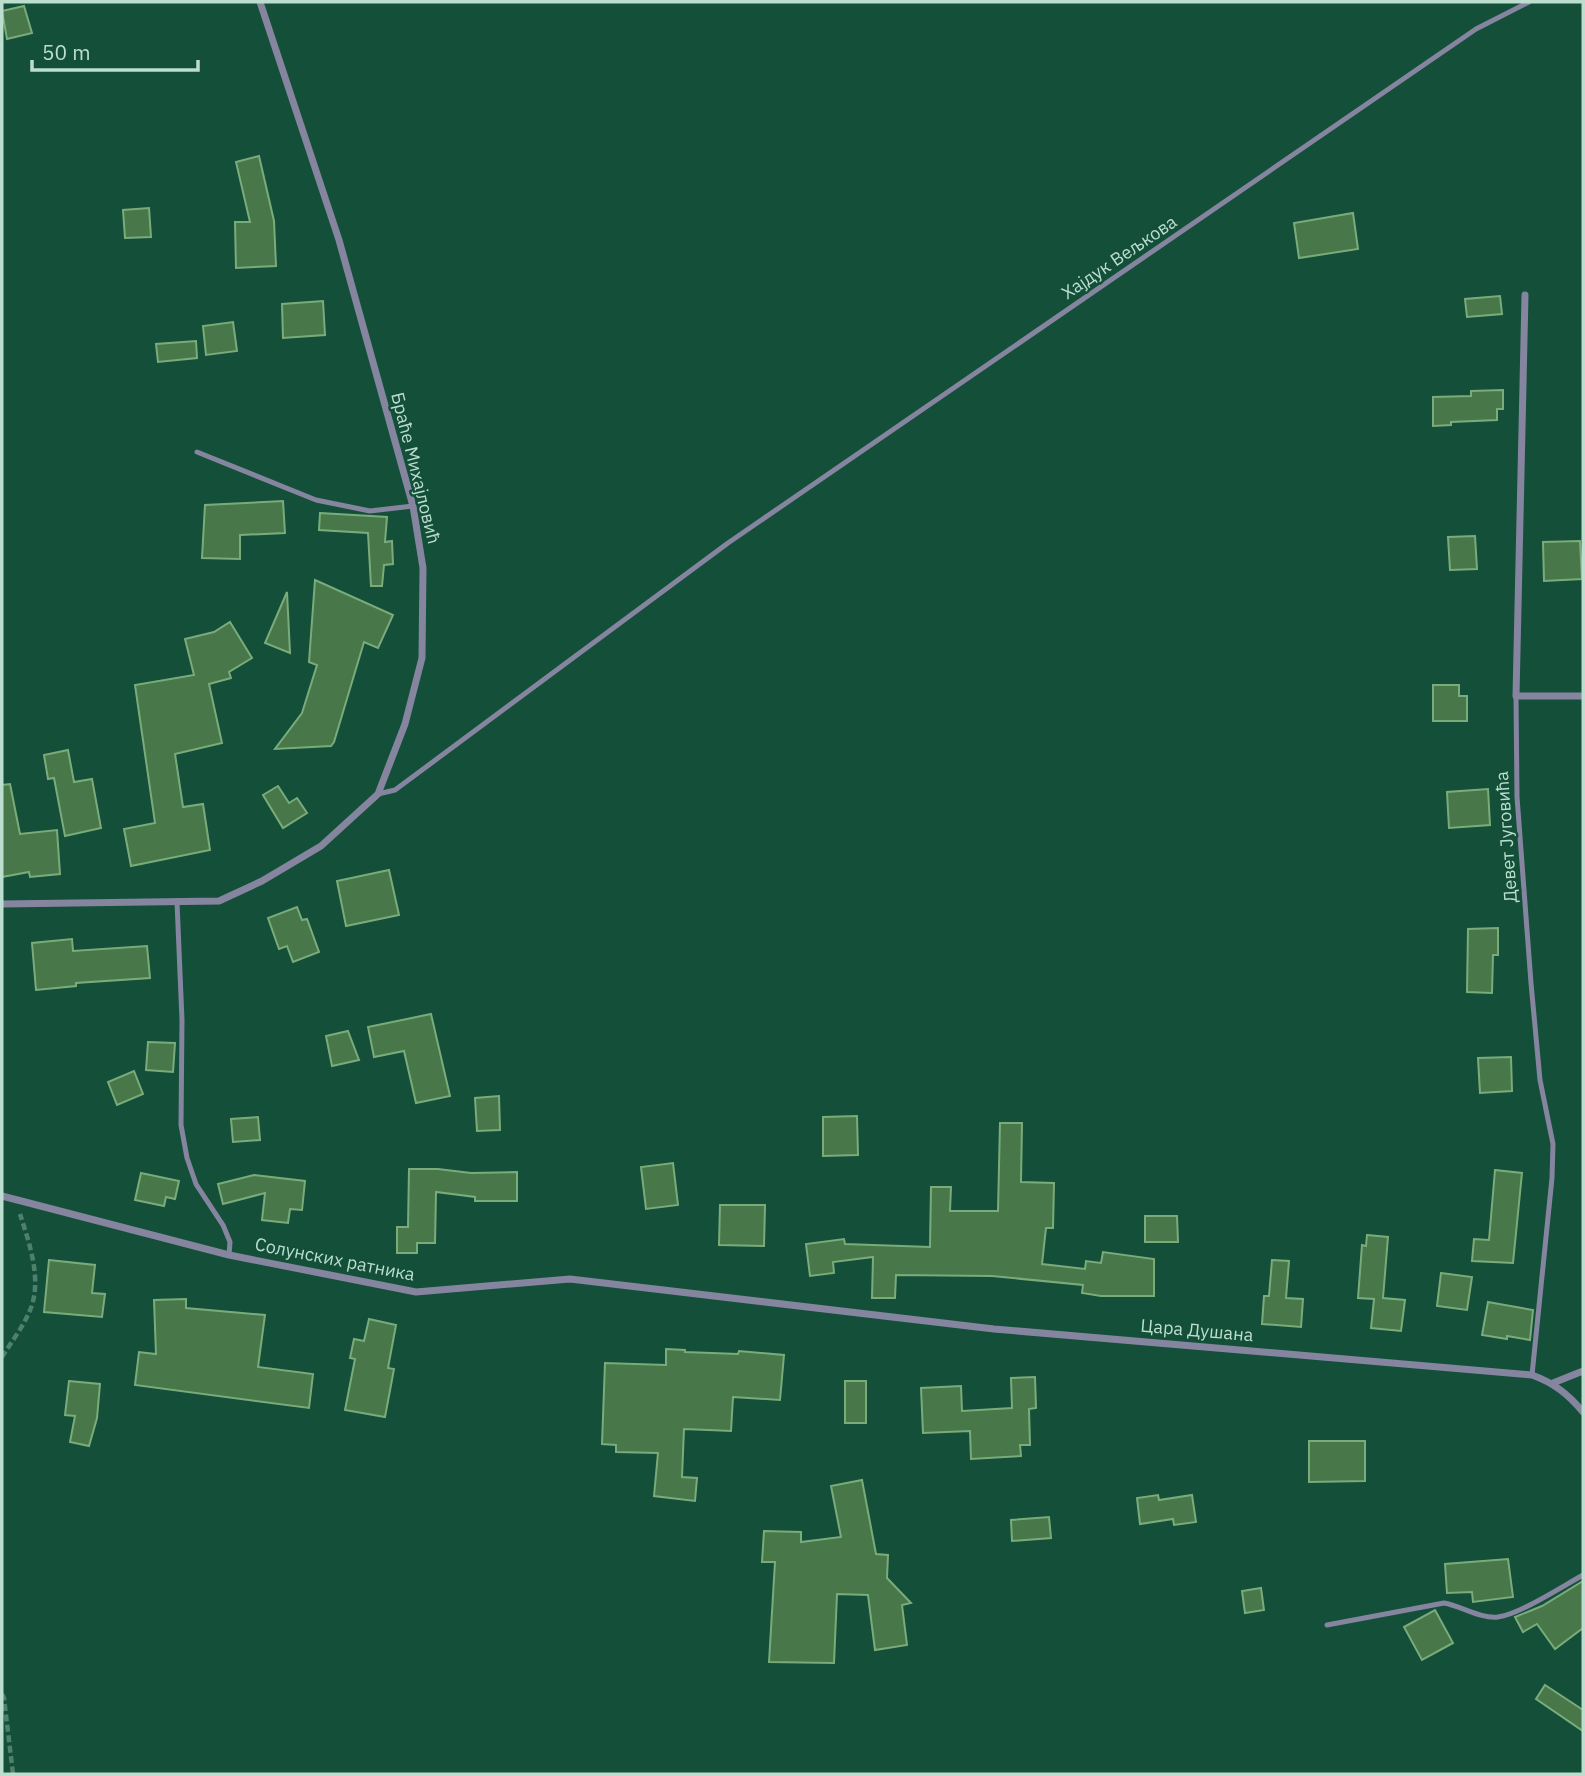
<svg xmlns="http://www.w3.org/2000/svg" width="1585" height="1776" font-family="'IBM Plex Sans',sans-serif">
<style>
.building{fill:#48774a;stroke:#7aac7b;stroke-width:2}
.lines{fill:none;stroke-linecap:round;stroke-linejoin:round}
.path{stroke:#4e816d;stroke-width:4.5;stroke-dasharray:7 3.5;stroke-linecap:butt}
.service{stroke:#8585a0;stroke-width:5}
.minor{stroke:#8585a0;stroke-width:7}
.labels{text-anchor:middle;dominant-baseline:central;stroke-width:5;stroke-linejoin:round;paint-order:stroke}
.street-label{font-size:18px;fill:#bbdece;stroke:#144f39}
</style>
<rect width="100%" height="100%" fill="#144f39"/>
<g class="building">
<path d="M24,6L32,33L7,39L2,11Z"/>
<path d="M259,156L274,221L276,266L236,268L235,222H250L236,162Z"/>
<path d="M149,208L151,237L125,238L123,210Z"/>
<path d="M1353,213L1358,249L1299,258L1294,223Z"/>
<path d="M1500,296L1502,314L1467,317L1465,299Z"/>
<path d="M323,301L325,335L283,338L282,304Z"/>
<path d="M233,322L237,351L206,355L203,326Z"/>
<path d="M196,341L197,358L158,362L156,344Z"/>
<path d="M1503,390V409H1497V420L1451,422V425L1433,426V397L1471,396V391Z"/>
<path d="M283,501L285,533L240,535V559L202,558L205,505Z"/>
<path d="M320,513L387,517L385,542L392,541L393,564L384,565L382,586H371L368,533L319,530Z"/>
<path d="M1475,536L1477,569L1450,570L1448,537Z"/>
<path d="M1580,541L1582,579L1544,581L1543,542Z"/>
<path d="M315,580L393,615L378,648L364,642L334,742L331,746L275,749L302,713L317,665L309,662Z"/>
<path d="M287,592L290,653L265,643Z"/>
<path d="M230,622L252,658L229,672L231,678L209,684L222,743L175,754L183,807L203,804L210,850L131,866L124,829L155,823L135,685L194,675L185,639L214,632Z"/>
<path d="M1433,685H1459V696H1467V721H1433Z"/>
<path d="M68,750L74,782L92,779L101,828L65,836L54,778L48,779L44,755Z"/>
<path d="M10,784L20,834L57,830L60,874L30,877L29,872L2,877V785Z"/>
<path d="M278,786L289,803L297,798L307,813L283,828L263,795Z"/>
<path d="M1488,789L1490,825L1449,828L1447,792Z"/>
<path d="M389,870L399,915L346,926L337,881Z"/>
<path d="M297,907L302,920L307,919L319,952L293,962L287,946L279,949L268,918Z"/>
<path d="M1498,928V955H1493L1492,993L1467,992L1468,929Z"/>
<path d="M72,939L73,951L147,946L150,978L76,983V986L36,990L32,943Z"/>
<path d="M431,1014L450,1096L416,1103L404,1051L374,1057L368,1027Z"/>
<path d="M348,1031L359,1060L332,1066L326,1036Z"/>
<path d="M148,1042L175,1043L173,1072L146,1070Z"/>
<path d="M1511,1057L1512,1091L1480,1093L1478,1058Z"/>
<path d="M134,1071L143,1094L117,1105L108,1082Z"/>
<path d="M499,1096L500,1130L477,1131L475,1098Z"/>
<path d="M857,1116L858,1155L823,1156V1117Z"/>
<path d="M258,1117L260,1140L233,1142L231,1119Z"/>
<path d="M1000,1123H1022L1021,1182L1054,1183L1053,1228H1046L1042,1264L1085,1269L1086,1261L1101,1263L1103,1252L1154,1259V1296H1101L1082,1293L1083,1285L992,1276L896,1275L895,1298H872L873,1257L833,1262L834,1273L810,1276L806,1244L844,1239L845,1244L930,1247L931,1187H951L950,1211H998Z"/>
<path d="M673,1163L678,1205L646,1209L641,1167Z"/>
<path d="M409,1169H438L471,1173L517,1172V1201H475V1197L436,1192L435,1243H417V1253H397V1227H408Z"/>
<path d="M1495,1170L1522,1173L1513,1263L1472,1261L1474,1239L1489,1240Z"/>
<path d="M141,1173L179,1181L175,1199L166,1197L164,1206L135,1200Z"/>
<path d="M254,1175L305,1181L302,1210L290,1209L288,1223L262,1220L265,1193L223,1204L218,1184Z"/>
<path d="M720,1205H765L764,1246L719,1245Z"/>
<path d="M1145,1216H1177L1178,1242H1145Z"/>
<path d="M1367,1235L1388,1237L1383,1298L1405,1300L1401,1331L1371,1328L1374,1299L1358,1298L1362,1245L1366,1246Z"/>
<path d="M49,1260L95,1265L92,1293L105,1294L102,1317L44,1312Z"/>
<path d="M1272,1260L1289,1261L1286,1298L1303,1299L1301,1327L1262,1324L1264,1296H1269Z"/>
<path d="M1441,1273L1472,1277L1467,1310L1437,1306Z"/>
<path d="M186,1299V1308L265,1315L258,1367L313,1374L309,1408L135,1385L139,1352L156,1354L154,1300Z"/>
<path d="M1488,1302L1533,1310L1530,1340L1507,1336V1339L1482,1335Z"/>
<path d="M369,1319L396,1325L388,1368L394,1369L385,1417L345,1410L355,1359L350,1358L354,1339L364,1341Z"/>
<path d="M666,1349L685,1350V1352L738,1354L739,1351L784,1355L780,1400L733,1397L731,1431L684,1429L682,1477L697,1478L695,1501L654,1496L658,1453L616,1452V1445L602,1444L605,1363L666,1365Z"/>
<path d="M1035,1377L1036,1408L1029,1409L1030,1445H1020L1021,1456L971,1459L970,1431L923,1433L921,1388L961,1386L962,1411L1012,1408L1011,1378Z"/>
<path d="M69,1381L100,1384L97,1418L89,1446L70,1442L75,1416L65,1415Z"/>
<rect x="845" y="1381" width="21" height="42"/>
<path d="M1309,1441H1365V1481L1309,1482Z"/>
<path d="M862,1480L876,1554L888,1555L887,1578L911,1603L902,1605L907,1645L875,1650L868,1595L837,1594L834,1663L769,1662L775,1562H762L764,1531L801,1532V1542L841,1537L831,1486Z"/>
<path d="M1158,1495L1159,1500L1192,1495L1196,1522L1174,1525L1173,1519L1140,1524L1137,1498Z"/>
<path d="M1049,1517L1051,1538L1012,1541L1011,1520Z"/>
<path d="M1508,1559L1513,1597L1473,1602L1472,1592L1447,1593L1445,1564Z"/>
<path d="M1583,1581V1628L1555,1649L1537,1624L1523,1632L1515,1617L1542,1606Z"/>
<path d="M1261,1588L1264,1610L1245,1613L1242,1591Z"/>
<path d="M1435,1610L1453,1643L1422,1660L1404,1627Z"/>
<path d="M1545,1685L1583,1710V1731L1536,1699Z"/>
</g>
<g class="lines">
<g class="path">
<path d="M2,1357C12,1341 26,1323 32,1305C41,1276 29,1242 20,1214"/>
<path d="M2,1694L4,1698L13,1774"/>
</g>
<g class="service">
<path d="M197,452L316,500L370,511L413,506"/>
<path d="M1516,696L1517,797L1531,983L1540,1080L1553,1144L1552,1178L1532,1375"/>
<path d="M378,794L395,790L728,543L1476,29L1529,2"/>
<path d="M177,902L182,1020L181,1125L187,1158L196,1184L223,1225L230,1242L229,1255"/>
<path d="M1327,1625L1444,1603C1461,1606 1481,1619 1498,1617C1520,1614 1563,1586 1583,1575"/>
</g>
<g class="minor">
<path d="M1525,295L1516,696H1583"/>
<path d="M2,904L219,901L262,881L321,846L378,794L405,724L422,658L423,568L413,506L339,240L260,2"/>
<path d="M2,1196L229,1255L416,1292L570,1279L994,1329L1532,1375C1554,1383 1568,1394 1583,1412"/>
<path d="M1553,1383L1583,1371"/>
</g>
</g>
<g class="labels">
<g class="street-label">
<text transform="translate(1119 257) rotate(-34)">Хајдук Вељкова</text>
<text transform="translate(416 468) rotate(76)">Браће Михајловић</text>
<text transform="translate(1506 837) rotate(-94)">Девет Југовића</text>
<text transform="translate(335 1259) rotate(11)">Солунских ратника</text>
<text transform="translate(1197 1330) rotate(5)">Цара Душана</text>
</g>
</g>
<rect width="1585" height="1776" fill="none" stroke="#bbdece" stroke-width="7"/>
<path d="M32 60v10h166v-10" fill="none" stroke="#bbdece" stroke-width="3.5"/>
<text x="42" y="60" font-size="21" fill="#bbdece" stroke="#144f39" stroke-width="5" paint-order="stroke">50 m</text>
</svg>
